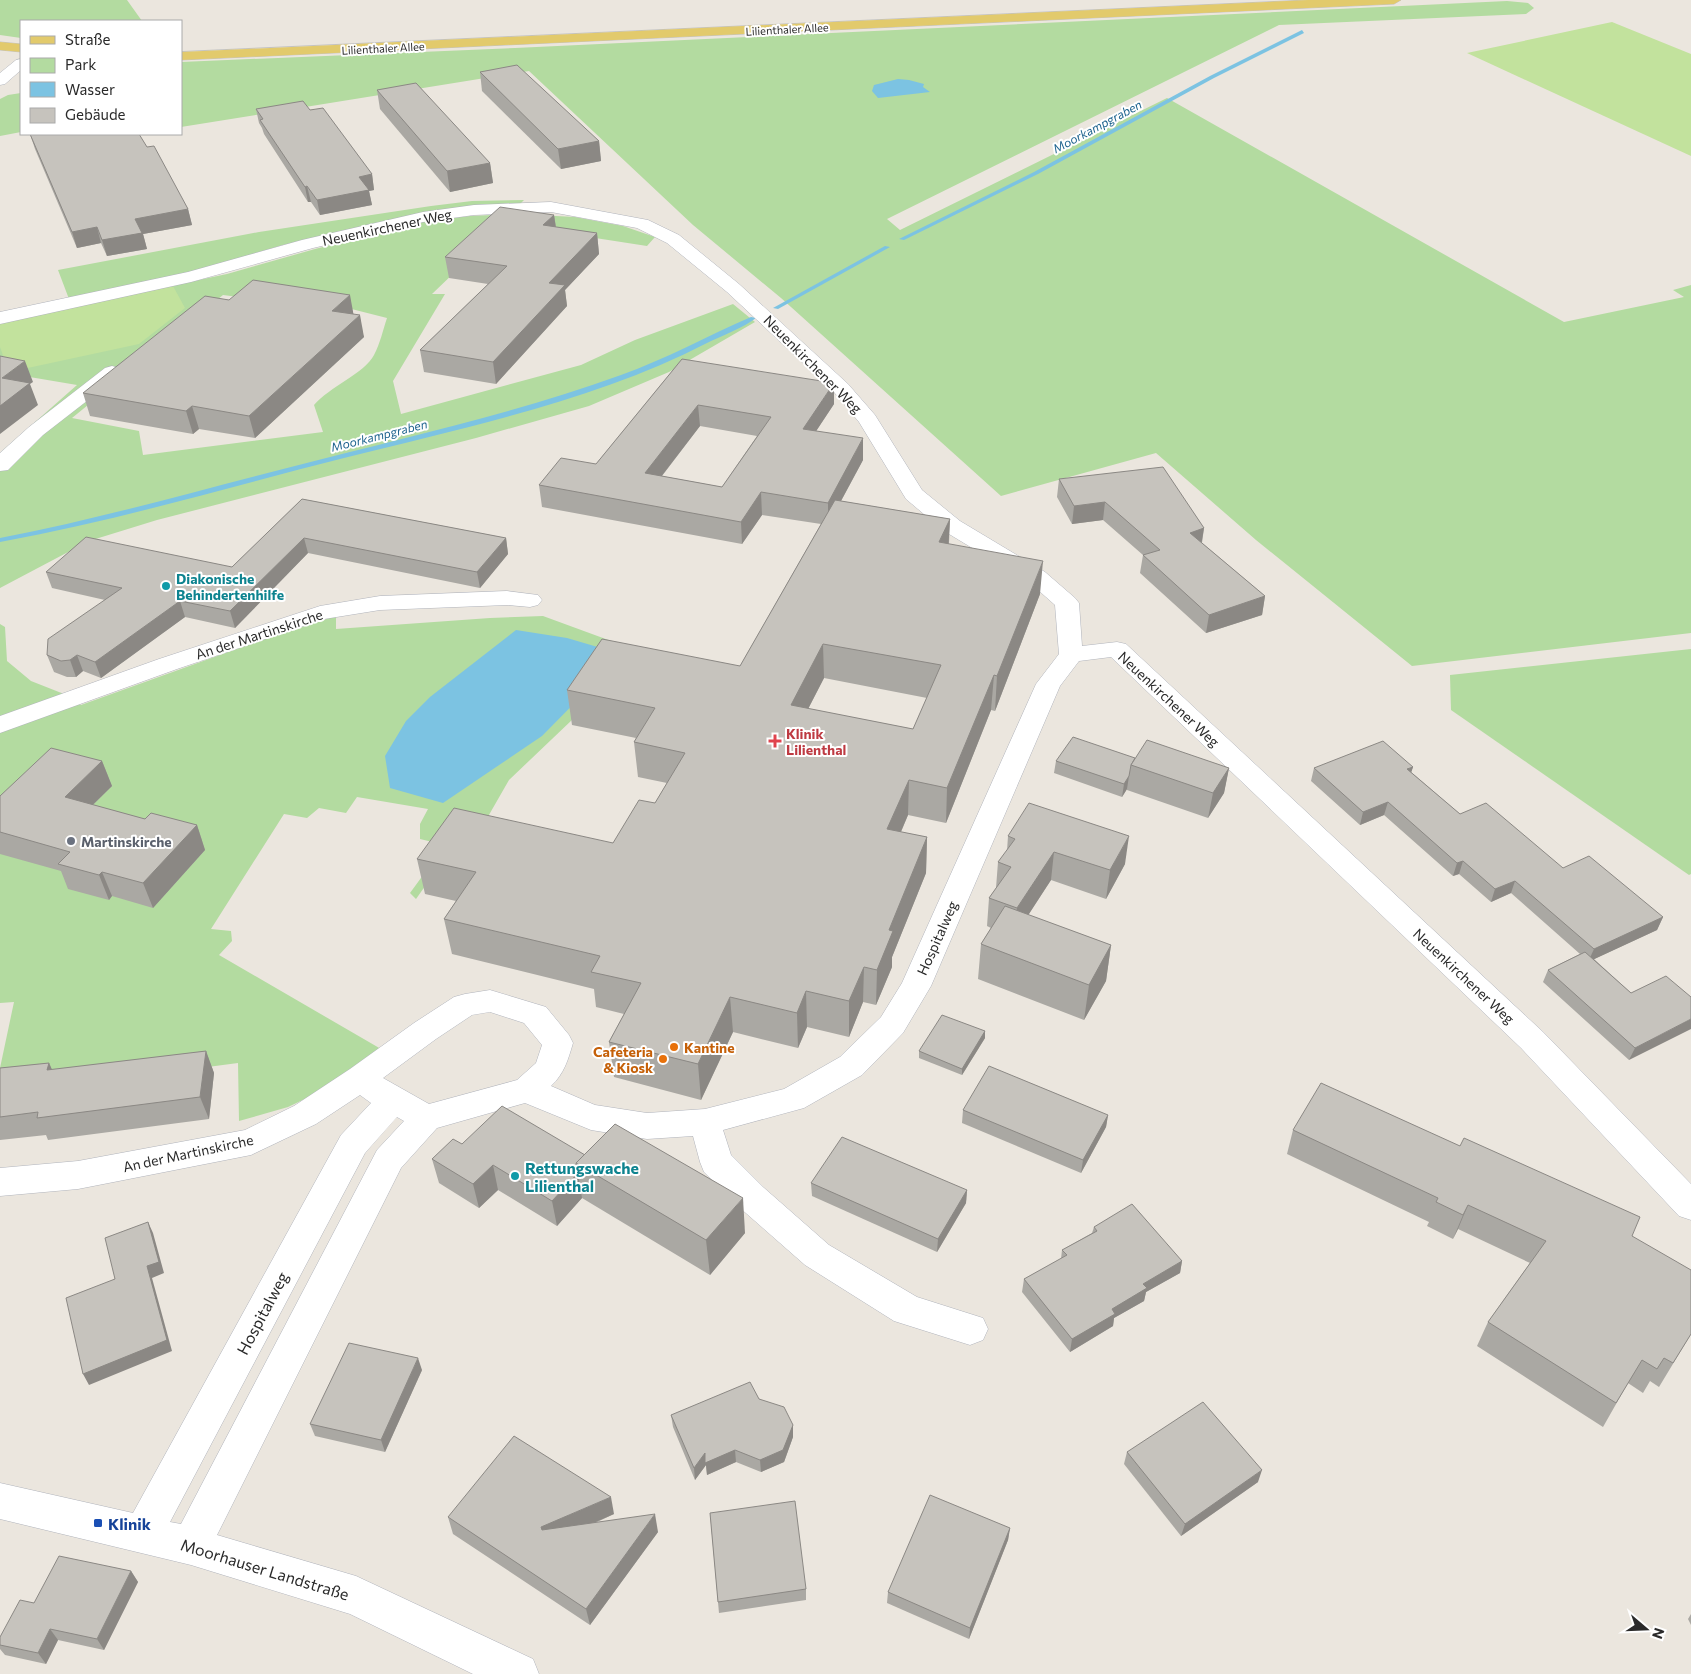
<svg xmlns="http://www.w3.org/2000/svg" width="1691" height="1674" font-family="Commissioner,sans-serif">
<style>
.green{fill:#b3dba0;fill-rule:evenodd}
.pitch{fill:#c2e29d}
.water{fill:#7cc3e2}
.lines{fill:none;stroke-linecap:round;stroke-linejoin:round}
.stream{fill:#7cc3e2;fill-rule:evenodd}
.minor-casing{stroke:#b1b4bc;stroke-width:1}
.major-casing{stroke:#c3c3c3;stroke-width:1}
.minor{fill:#fff;fill-rule:evenodd}
.major{fill:#e2ca6c;fill-rule:evenodd}
.wall{fill:#aaa8a3;fill-rule:evenodd}
.shaded-wall{fill:#8b8884}
.building{fill:#c6c3bd;stroke:#8b8884;fill-rule:evenodd}
.culture-dot{fill:#0f9aa8;stroke:#fff;stroke-width:2}
.health-dot{fill:#e0444e;stroke:#fff;stroke-width:2}
.worship-dot{fill:#6b7280;stroke:#fff;stroke-width:2}
.food-dot{fill:#e8710a;stroke:#fff;stroke-width:2}
.transit-dot{fill:#1a4fb4;stroke:#fff;stroke-width:2}
.labels{text-anchor:middle;dominant-baseline:central;stroke-width:4;stroke-linejoin:round;paint-order:stroke}
.far-street-label{font-size:11px;fill:#2a2a2a;stroke:#fff}
.far-water-label{font-size:12px;font-style:italic;fill:#1c628d;stroke:#fff}
.street-label{font-size:14px;fill:#2a2a2a;stroke:#fff}
.culture-label{font-size:14px;font-weight:bold;fill:#0d838f;stroke:#fff;text-anchor:start}
.health-label{font-size:14px;font-weight:bold;fill:#be3a42;stroke:#fff;text-anchor:start}
.worship-label{font-size:14px;font-weight:bold;fill:#5b616d;stroke:#fff;text-anchor:start}
.food-label{font-size:14px;font-weight:bold;fill:#c56008;stroke:#fff;text-anchor:start}
.near-culture-label{font-size:16px;font-weight:bold;fill:#0d838f;stroke:#fff;text-anchor:start}
.near-street-label{font-size:16px;fill:#2a2a2a;stroke:#fff}
.near-transit-label{font-size:16px;font-weight:bold;fill:#164399;stroke:#fff;text-anchor:start}
</style>
<rect width="100%" height="100%" fill="#ebe6de"/>
<g class="green">
<path d="M0,0H127L142,21H21V38L0,35Z"/>
<path d="M1507,1L1528,3L1534,8L1526,14L1279,25L887,219L900,230L1167,98L1564,322L1684,297L1673,290L1691,285V633L1412,666L1256,540L1156,453L1001,496L781,298L693,225L529,71L181,127V62L515,48Z"/>
<path d="M21,93V132L0,136V99L8,95Z"/>
<path d="M524,200L519,205L425,213L283,245L198,270L69,299L58,270L259,232L431,206L472,201Z"/>
<path d="M518,214L575,217L623,226L655,237L647,246L505,224L432,294H445L393,381L401,414L581,365L635,340L733,304L755,322L669,372L589,406L476,438L157,520L89,541L0,588V453L77,385L0,372V322L227,274L315,249L424,221L470,216ZM223,295L278,302L308,298L387,318C383,330 380,344 374,355C365,373 329,387 314,405L323,432L143,455L139,431L72,418Z"/>
<path d="M336,616V629L490,618L543,616L622,645L637,658L509,780L474,841L459,838L416,899L410,893L445,845L420,839V824L428,809L357,797L346,813L319,808L307,818L284,814L211,929L231,931L232,941L219,955L381,1049L334,1085L288,1107L239,1121L238,1063L71,1085H0V1068L14,1002L0,1003V624L5,627L7,661L31,681L64,694L81,705L273,636Z"/>
<path d="M1691,649V874L1689,875L1451,710L1450,675Z"/>
</g>
<g class="pitch">
<path d="M1612,22L1691,54V156L1467,53Z"/>
<path d="M173,286L185,308L139,344L9,372L0,347V322Z"/>
</g>
<g class="water">
<path d="M898,79L909,80L924,84L923,87L930,92L878,98L872,91L874,85Z"/>
<path d="M516,630L567,638L618,653L616,661L542,736L443,803L390,788L385,756L406,721L430,697Z"/>
</g>
<g class="lines">
<g class="stream">
<path d="M1302,30L1304,33L1214,78L1038,174L904,240L899,239L1034,172L1210,76Z"/>
<path d="M885,246L890,247L778,309L773,308Z"/>
<path d="M751,317L756,318C745,327 721,336 707,343C597,400 463,428 344,458C229,487 116,521 0,542V538C98,519 194,492 291,467C402,438 514,414 621,375C666,359 707,336 751,317Z"/>
</g>
<g class="minor-casing">
<g id="minor">
<path d="M21,59V70L5,84L0,85V73L16,60Z"/>
<path d="M551,202L648,220L679,235L739,284L848,384L875,415L922,490L960,521L1045,572L1075,598L1079,603L1082,646L1117,642L1126,644L1543,1032L1691,1184V1220L1679,1216L1521,1048L1111,657L1079,661L1060,686L931,986L903,1033L862,1075L804,1108L723,1130L731,1155L763,1187L829,1245L917,1297L983,1318L988,1329L983,1340L970,1345L894,1321L805,1265L739,1207L704,1172L700,1162L693,1136L647,1139L591,1130L525,1103L437,1128L401,1168L217,1535L356,1576L533,1659L539,1674H473L350,1614L191,1565L0,1519V1483L133,1513L341,1135L371,1103L360,1095L316,1124L251,1155L78,1189L0,1196V1168L78,1161L245,1130L294,1106L350,1069L414,1023L454,997L465,994L490,990L546,1007L569,1035L573,1043C568,1060 564,1074 551,1086L595,1105L647,1113L705,1109L784,1089L840,1057L881,1017L902,983L1036,684L1059,654L1055,605L1029,582L944,531L906,499L859,422L834,392L727,292L667,243L637,228L551,212L474,215L423,222L313,248L191,282L0,324V312L188,272L302,240L423,212L474,205ZM490,1012L524,1023L542,1045L536,1063L517,1080L429,1104L383,1078L436,1039L472,1015ZM397,1117L404,1121L377,1150L181,1524L170,1522L365,1153Z"/>
<path d="M112,366L119,368L122,372L119,376L43,435L8,470L0,471V453L29,427L105,368Z"/>
<path d="M507,591L538,595L542,600L538,605L530,607L507,605L380,610L324,619L177,669L0,733V716L159,659L320,606L380,596Z"/>
</g>
</g>
<g class="major-casing">
<g id="major">
<path d="M1308,0H1401L1394,4L181,60V52Z"/>
<path d="M0,42L21,44V52L0,50Z"/>
</g>
</g>
<use href="#minor" class="minor"/>
<use href="#major" class="major"/>
</g>
<g class="wall">
<path d="M480,72L599,141L601,161L561,169L482,91Z"/>
<path d="M377,90L490,163L493,183L450,192L380,109Z"/>
<path d="M256,109L310,110L372,174L374,190L369,191L372,205L320,215L311,202H308L264,134L262,128L259,123Z"/>
<path d="M30,134L147,147L188,209L192,225L143,234L147,249L107,256L101,243L77,248L35,149Z"/>
<path d="M554,215L556,227L597,233L599,254L565,290L567,306L496,384L424,372L420,350L488,284L449,278L445,257Z"/>
<path d="M229,300L354,314L364,337L255,438L199,429L193,434L90,416L83,393Z"/>
<path d="M682,359L834,404L816,431L863,460L841,501L950,519L949,544L1040,594L995,711L991,710L946,823L908,815L901,832L927,837L926,873L892,957V967L876,1005L863,1002L849,1037L807,1027L798,1048L733,1032L701,1100L614,1077L609,1042L624,1014L596,1007L594,989L452,954L444,919L456,901L425,894L417,859L613,843L655,803L667,783L638,777L634,742L636,738L572,725L567,690L740,666L821,524L762,515L742,544L542,507L539,485L596,464ZM700,426L757,436L722,487L662,476ZM824,678L927,698L913,729L808,709Z"/>
<path d="M1059,479L1204,528L1202,543L1265,596L1262,615L1206,633L1140,573L1143,555L1103,520L1072,524L1057,497Z"/>
<path d="M302,499L506,538L508,554L480,588L308,553L235,628L185,617L101,678L83,671L76,677H67L54,672L47,655L105,600L52,588L46,572L232,567Z"/>
<path d="M1135,758L1229,768L1224,793L1208,818L1127,790V789L1122,797L1054,773L1056,761Z"/>
<path d="M102,761L112,786L93,805L145,819L197,825L205,850L153,908L112,896L109,900L68,889L61,871L0,854V796Z"/>
<path d="M1413,767L1411,772L1460,814L1563,868L1663,917L1657,930L1594,959L1631,993L1691,997L1629,1060L1543,982L1548,970L1580,954L1511,893L1491,902L1459,874L1453,876L1384,815L1360,825L1311,781L1314,768Z"/>
<path d="M1008,836L1125,864L1106,899L1051,880L1028,915L1111,945L1106,981L1084,1020L978,979L981,944L991,928L987,926L989,898L996,888L998,862L1007,851Z"/>
<path d="M985,1031V1038L962,1075L919,1058V1051Z"/>
<path d="M206,1051L214,1073L209,1119L48,1140L46,1135L0,1140V1068L49,1063L52,1070Z"/>
<path d="M963,1110L1108,1115L1106,1127L1081,1173L962,1123Z"/>
<path d="M1293,1130L1632,1236L1691,1334L1659,1387L1650,1381L1643,1393L1628,1383L1603,1427L1477,1346L1488,1322L1530,1263L1458,1229L1453,1239L1427,1226L1429,1222L1287,1154Z"/>
<path d="M462,1144L585,1155L745,1233L710,1275L582,1198L557,1226L498,1190L479,1208L439,1183L432,1159Z"/>
<path d="M811,1183L967,1190L966,1203L937,1252L812,1196Z"/>
<path d="M1094,1227L1182,1261L1180,1273L1146,1292L1144,1301L1114,1318L1113,1326L1070,1352L1022,1292L1024,1279L1061,1259L1062,1250L1092,1233Z"/>
<path d="M422,1370L385,1452L315,1436L310,1424Z"/>
<path d="M759,1399L793,1425V1437L784,1462L761,1472L736,1462L707,1475L706,1465L695,1480L673,1427L671,1415Z"/>
<path d="M1127,1452L1258,1482L1181,1536L1124,1464Z"/>
<path d="M710,1513L806,1589V1600L719,1613Z"/>
<path d="M614,1514L595,1523L658,1532L590,1625L453,1534L448,1517Z"/>
<path d="M1010,1528L1008,1540L969,1639L887,1603L888,1592Z"/>
<path d="M131,1571L138,1582L104,1650L58,1640L46,1664L5,1655L0,1649V1637L34,1603Z"/>
<path d="M1691,1614V1625L1688,1619Z"/>
</g>
<g class="shaded-wall">
<path d="M599,141L601,161L561,169L558,149Z"/>
<path d="M490,163L493,183L450,192L447,171Z"/>
<path d="M372,174L374,190L369,191L372,205L320,215L317,200L359,177Z"/>
<path d="M307,186L311,202H308L305,187Z"/>
<path d="M188,209L192,225L143,234L147,249L107,256L102,240L135,219Z"/>
<path d="M554,215L557,235L543,225Z"/>
<path d="M97,227L101,243L77,248L72,232Z"/>
<path d="M597,233L599,254L565,290L567,306L496,384L493,362L549,283Z"/>
<path d="M350,295L354,317L332,311Z"/>
<path d="M360,315L364,337L255,438L249,416Z"/>
<path d="M25,361L33,382L30,384L38,405L0,434V406L2,378Z"/>
<path d="M834,383V404L803,451V429Z"/>
<path d="M698,405L700,426L647,495L645,473Z"/>
<path d="M192,406L199,429L193,434L186,411Z"/>
<path d="M863,438V460L828,525V503Z"/>
<path d="M761,492L762,515L742,544L741,522Z"/>
<path d="M1105,502L1103,520L1072,524L1074,506Z"/>
<path d="M950,519L948,552L939,542Z"/>
<path d="M1204,528L1201,546L1190,533Z"/>
<path d="M304,538L308,553L235,628L230,611Z"/>
<path d="M506,538L508,554L480,588L477,572Z"/>
<path d="M1043,561L1040,594L995,711L997,676Z"/>
<path d="M1265,596L1262,615L1206,633L1209,615Z"/>
<path d="M180,601L185,617L101,678L95,662Z"/>
<path d="M823,644L824,678L792,740L791,705Z"/>
<path d="M77,655L83,671L76,677L70,660Z"/>
<path d="M994,675L991,710L946,823L947,788Z"/>
<path d="M102,761L112,786L75,822L65,797Z"/>
<path d="M1413,767L1409,779L1407,769Z"/>
<path d="M1229,768L1224,793L1208,818L1213,793Z"/>
<path d="M1129,776L1127,789L1122,797L1124,784Z"/>
<path d="M909,780L908,815L887,864V829Z"/>
<path d="M1388,802L1384,815L1360,825L1363,812Z"/>
<path d="M197,825L205,850L153,908L143,883Z"/>
<path d="M1129,836L1125,864L1106,899L1110,870Z"/>
<path d="M927,837L926,873L892,957V967L876,1005L877,970L889,930Z"/>
<path d="M1054,852L1051,880L1014,937L1017,908Z"/>
<path d="M1463,861L1459,874L1453,876L1457,863Z"/>
<path d="M102,872L112,896L109,900L99,875Z"/>
<path d="M1515,881L1511,893L1491,902L1495,889Z"/>
<path d="M1663,917L1657,930L1588,962L1594,949Z"/>
<path d="M1111,945L1106,981L1084,1020L1089,985Z"/>
<path d="M864,967L863,1002L849,1037V1001Z"/>
<path d="M806,991L807,1027L798,1048L797,1013Z"/>
<path d="M730,997L733,1032L701,1100L698,1064Z"/>
<path d="M1691,1019V1029L1629,1060L1635,1048Z"/>
<path d="M985,1031V1038L962,1075V1069Z"/>
<path d="M206,1051L214,1073L209,1119L200,1097Z"/>
<path d="M49,1063L59,1085L47,1070Z"/>
<path d="M1108,1115L1106,1127L1081,1173L1083,1160Z"/>
<path d="M493,1165L498,1190L479,1208L473,1184Z"/>
<path d="M578,1173L582,1198L557,1226L552,1201Z"/>
<path d="M967,1190L966,1203L937,1252L938,1239Z"/>
<path d="M743,1198L745,1233L710,1275L706,1240Z"/>
<path d="M1468,1205L1458,1229L1453,1239L1463,1215Z"/>
<path d="M148,1222L153,1233L164,1273L152,1278L172,1351L89,1385L83,1374L147,1266Z"/>
<path d="M1182,1261L1180,1273L1146,1292L1144,1301L1114,1318L1113,1326L1070,1352L1072,1339L1112,1309L1143,1284Z"/>
<path d="M418,1358L422,1370L385,1452L381,1440Z"/>
<path d="M793,1425V1437L784,1462L761,1472L760,1460Z"/>
<path d="M735,1450L736,1462L707,1475L706,1465L695,1480L694,1468L705,1453Z"/>
<path d="M1262,1470L1258,1482L1181,1536L1185,1524Z"/>
<path d="M611,1497L614,1514L545,1544L541,1527Z"/>
<path d="M655,1514L658,1532L590,1625L586,1609Z"/>
<path d="M1010,1528L1008,1540L969,1639L970,1628Z"/>
<path d="M131,1571L138,1582L104,1650L97,1639Z"/>
<path d="M50,1629L58,1640L46,1664L38,1653Z"/>
</g>
<g class="building">
<path d="M517,65L599,141L558,149L480,72Z"/>
<path d="M416,83L490,163L447,171L377,90Z"/>
<path d="M303,101L310,110L323,108L372,174L359,177L369,190L317,200L307,186L305,187L260,120L263,119L256,109Z"/>
<path d="M30,134H139L147,147L154,146L188,209L135,219L142,233L102,240L97,227L72,232Z"/>
<path d="M500,207L554,215L543,225L597,233L549,283L565,285L493,362L420,350L507,266L445,257Z"/>
<path d="M253,280L350,295L332,311L360,315L249,416L192,406L186,411L83,393L205,296L229,300Z"/>
<path d="M0,356L25,361L2,378L30,383L0,406Z"/>
<path d="M682,359L834,383L803,429L863,438L828,503L761,492L741,522L539,485L561,458L596,464ZM698,405L771,417L722,487L645,473Z"/>
<path d="M1163,467L1204,528L1190,533L1265,596L1209,615L1143,555L1160,550L1105,502L1074,506L1059,479Z"/>
<path d="M302,499L506,538L477,572L304,538L230,611L180,601L95,662L77,655L70,660L61,661L47,655L48,639L122,588L46,572L86,537L232,567Z"/>
<path d="M835,500L950,519L939,542L1043,561L997,676L994,675L947,788L909,780L887,829L927,837L889,930L893,931L877,970L864,967L849,1001L806,991L797,1013L730,997L698,1064L609,1042L641,983L591,972L600,956L444,919L476,872L417,859L454,808L613,843L639,800L655,803L685,753L634,742L655,708L567,690L602,639L740,666ZM823,644L941,665L913,729L791,705Z"/>
<path d="M1073,737L1135,758L1131,765L1129,776L1124,784L1056,761Z"/>
<path d="M1147,740L1229,768L1213,793L1131,765Z"/>
<path d="M1383,741L1413,767L1407,769L1460,814L1486,803L1563,868L1589,856L1663,917L1594,949L1515,881L1495,889L1463,861L1457,863L1388,802L1363,812L1314,768Z"/>
<path d="M51,748L102,761L65,797L145,819L151,813L197,825L143,883L102,872L99,875L58,864L70,852L0,832V796Z"/>
<path d="M1029,803L1129,836L1110,870L1054,852L1017,908L989,898L1011,867L998,862L1015,839L1008,836Z"/>
<path d="M1005,906L1111,945L1089,985L981,944Z"/>
<path d="M1585,952L1631,993L1666,976L1691,997V1019L1635,1048L1548,970Z"/>
<path d="M942,1015L985,1031L962,1069L919,1051Z"/>
<path d="M206,1051L200,1097L37,1118L38,1112L0,1117V1068L49,1063L47,1070Z"/>
<path d="M989,1066L1108,1115L1083,1160L963,1110Z"/>
<path d="M1321,1083L1460,1146L1464,1138L1640,1217L1632,1236L1691,1270V1334L1673,1363L1664,1358L1657,1369L1642,1360L1616,1403L1488,1322L1546,1241L1468,1205L1463,1215L1436,1202L1438,1198L1293,1130Z"/>
<path d="M502,1106L585,1155L576,1163L578,1173L552,1201L493,1165L473,1184L432,1159L453,1139L462,1144Z"/>
<path d="M615,1124L743,1198L706,1240L576,1163Z"/>
<path d="M842,1137L967,1190L938,1239L811,1183Z"/>
<path d="M1132,1204L1182,1261L1143,1284L1147,1288L1112,1309L1115,1314L1072,1339L1024,1279L1067,1255L1062,1250L1097,1231L1094,1227Z"/>
<path d="M148,1222L159,1262L147,1266L167,1340L83,1374L66,1298L115,1279L105,1238Z"/>
<path d="M349,1343L418,1358L381,1440L310,1424Z"/>
<path d="M750,1382L759,1399L784,1407L793,1425L783,1450L760,1460L735,1450L705,1463V1453L694,1468L671,1415Z"/>
<path d="M1203,1402L1262,1470L1185,1524L1127,1452Z"/>
<path d="M514,1436L611,1497L541,1527L542,1530L655,1514L586,1609L448,1517Z"/>
<path d="M930,1495L1010,1528L970,1628L888,1592Z"/>
<path d="M795,1501L806,1589L718,1602L710,1513Z"/>
<path d="M59,1556L131,1571L97,1639L50,1629L38,1653L0,1645V1637L20,1600L34,1603Z"/>
</g>
<g class="culture-dot">
<circle cx="166" cy="586" r="5"/>
<circle cx="515" cy="1176" r="5"/>
</g>
<path class="health-dot" d="M772.5 733.5h5v5h5v5h-5v5h-5v-5h-5v-5h5z"/>
<circle class="worship-dot" cx="71" cy="841" r="5"/>
<g class="food-dot">
<circle cx="674" cy="1047" r="5"/>
<circle cx="663" cy="1059" r="5"/>
</g>
<rect class="transit-dot" x="93" y="1518" width="10" height="10" rx="2.5"/>
<g class="labels">
<g class="far-street-label">
<text transform="translate(787 29) rotate(-3)">Lilienthaler Allee</text>
<text transform="translate(383 48) rotate(-3)">Lilienthaler Allee</text>
</g>
<g class="far-water-label">
<text transform="translate(1097 126) rotate(-28)">Moorkampgraben</text>
<text transform="translate(379 435) rotate(-14)">Moorkampgraben</text>
</g>
<g class="street-label">
<text transform="translate(387 227) rotate(-12)">Neuenkirchener Weg</text>
<text transform="translate(813 364) rotate(45)">Neuenkirchener Weg</text>
<text transform="translate(259 634) rotate(-18)">An der Martinskirche</text>
<text transform="translate(1169 699) rotate(43)">Neuenkirchener Weg</text>
<text transform="translate(937 938) rotate(-66)">Hospitalweg</text>
<text transform="translate(1464 976) rotate(43)">Neuenkirchener Weg</text>
<text transform="translate(188 1153) rotate(-12)">An der Martinskirche</text>
</g>
<g class="culture-label">
<text x="176" y="578">Diakonische<tspan x="176" dy="16">Behindertenhilfe</tspan></text>
</g>
<g class="health-label">
<text x="786" y="733">Klinik<tspan x="786" dy="16">Lilienthal</tspan></text>
</g>
<g class="worship-label">
<text x="81" y="841">Martinskirche</text>
</g>
<g class="food-label">
<text x="684" y="1047">Kantine</text>
<text x="653" y="1051" text-anchor="end">Cafeteria<tspan x="653" dy="16">&amp; Kiosk</tspan></text>
</g>
<g class="near-culture-label">
<text x="525" y="1167">Rettungswache<tspan x="525" dy="18">Lilienthal</tspan></text>
</g>
<g class="near-street-label">
<text transform="translate(262 1313) rotate(-62)">Hospitalweg</text>
<text transform="translate(265 1569) rotate(17)">Moorhauser Landstraße</text>
</g>
<g class="near-transit-label">
<text x="108" y="1523">Klinik</text>
</g>
</g>
<rect x="20" y="20" width="162" height="115" fill="#ffffff" stroke="#aaaaaa"/>
<rect x="30" y="36" width="25" height="8" fill="#e2ca6c" stroke="#aaaaaa"/>
<text x="65" y="45" font-size="15" fill="#2a2a2a">Straße</text>
<rect x="30" y="58" width="25" height="15" fill="#b3dba0" stroke="#aaaaaa"/>
<text x="65" y="70" font-size="15" fill="#2a2a2a">Park</text>
<rect x="30" y="82" width="25" height="15" fill="#7cc3e2" stroke="#aaaaaa"/>
<text x="65" y="95" font-size="15" fill="#2a2a2a">Wasser</text>
<rect x="30" y="108" width="25" height="15" fill="#c6c3bd" stroke="#aaaaaa"/>
<text x="65" y="120" font-size="15" fill="#2a2a2a">Gebäude</text>
<g transform="translate(1646 1629) rotate(109)" stroke="#ffffff" stroke-width="4" paint-order="stroke">
<path d="M0-4L9 19L0 12L-9 19Z" fill="#2a2a2a"/>
<text y="-8" font-size="14" font-weight="bold" text-anchor="middle" fill="#2a2a2a">N</text>
</g>
</svg>
